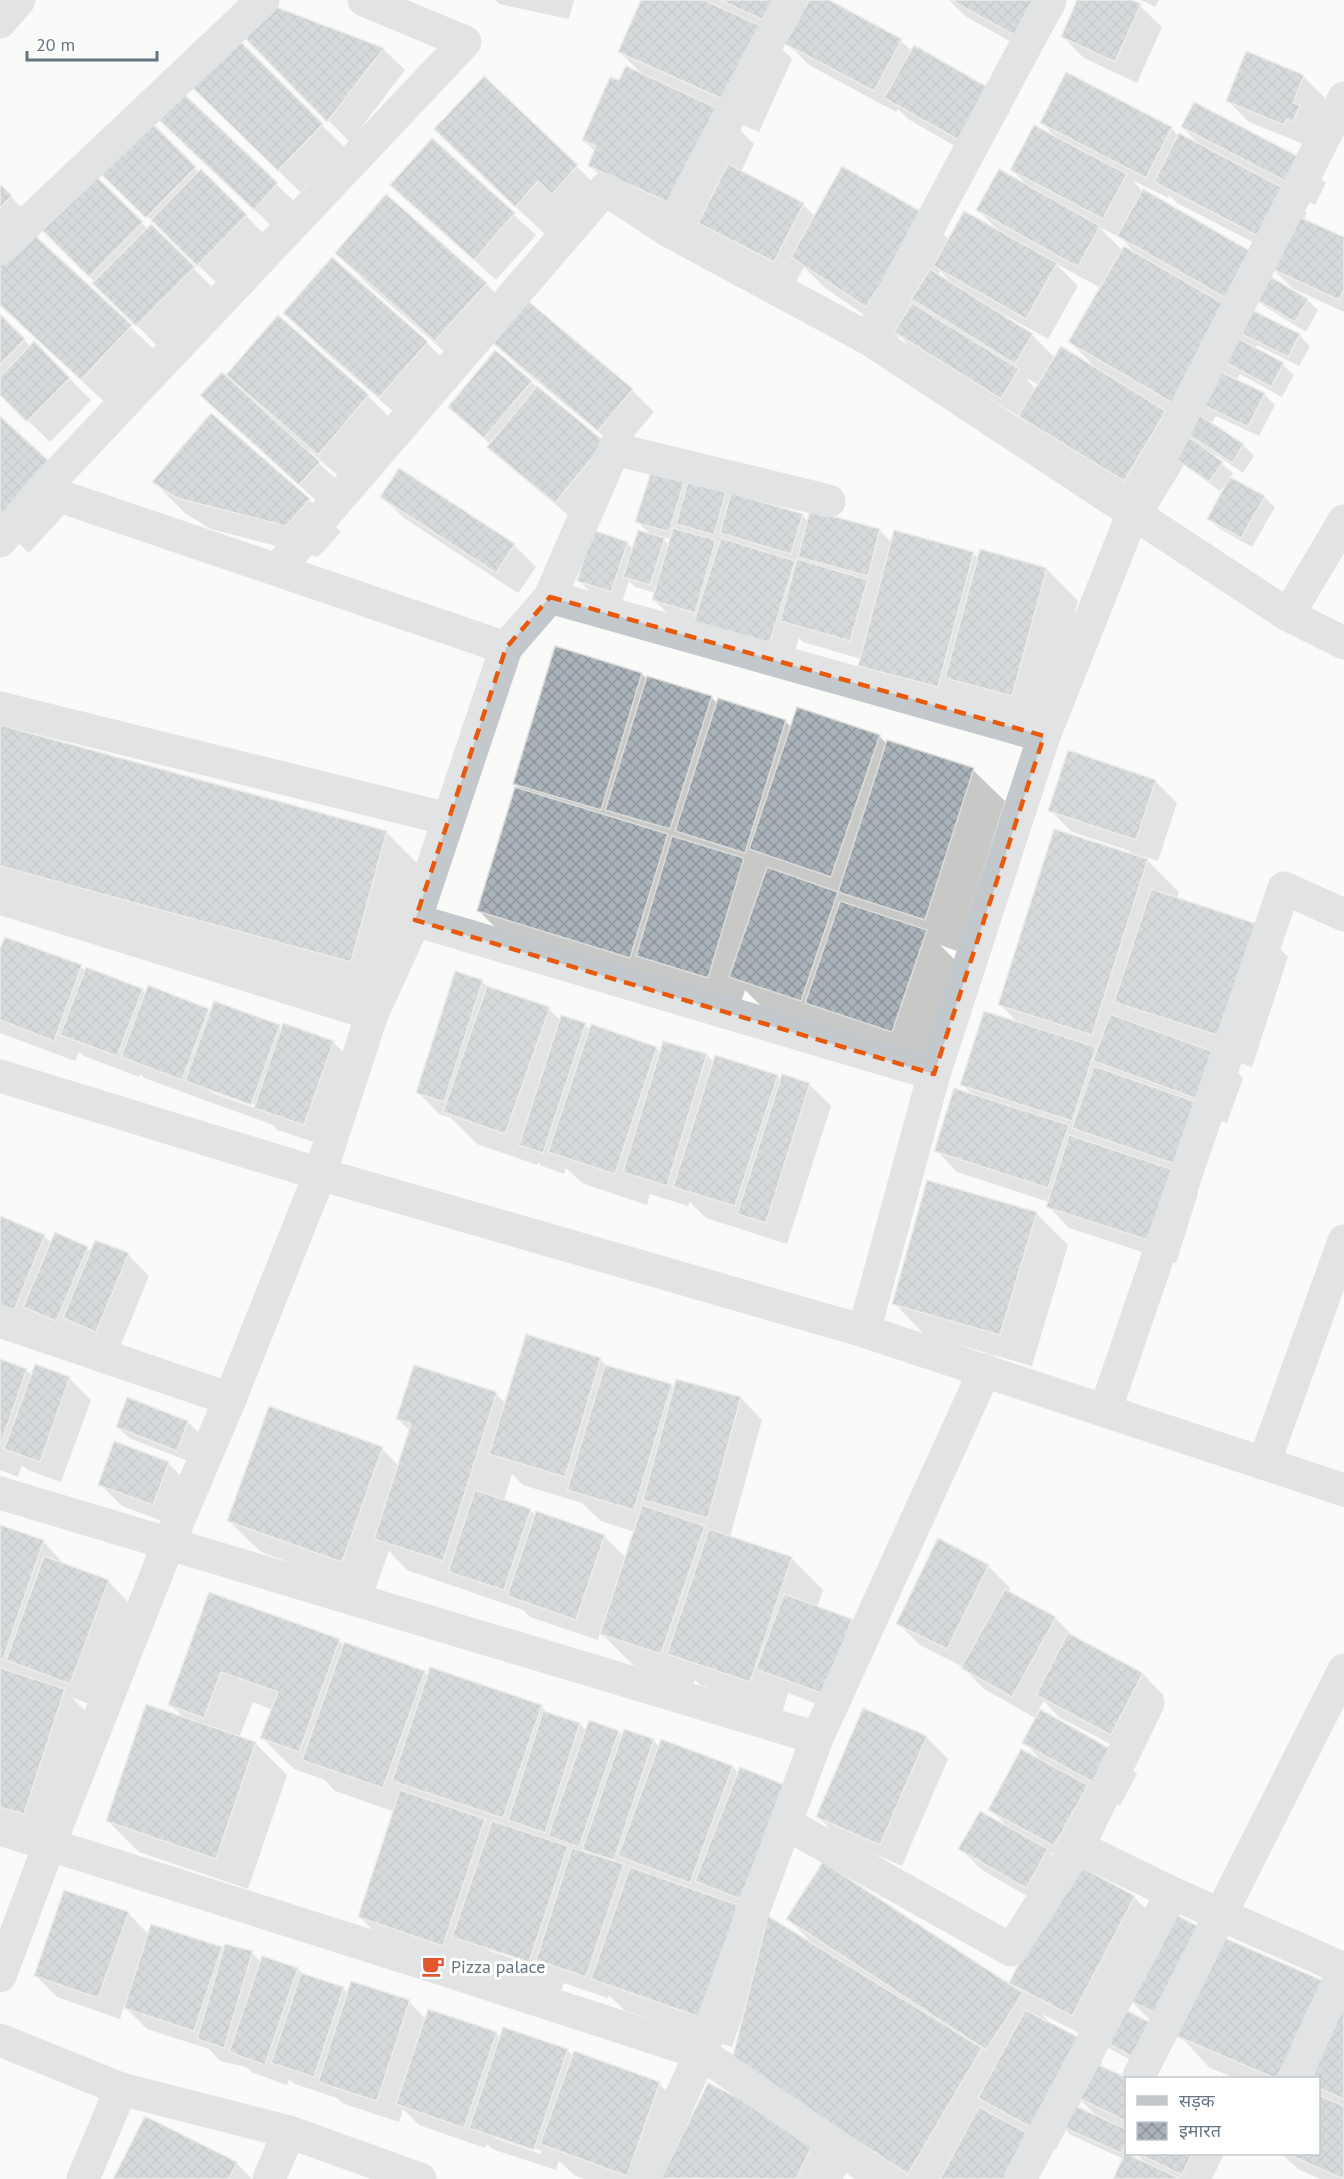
<svg xmlns="http://www.w3.org/2000/svg" width="1344" height="2179" font-family="'PT Sans','Noto Sans Devanagari',sans-serif">
<style>
.shadow{fill:#0003;fill-rule:evenodd}
.building{fill:url(#building-cross-hatch);stroke:#dcdcda;stroke-width:1.5}
.lines{fill:none;stroke-linecap:round;stroke-linejoin:round}
.minor{stroke:#c3c8cc;stroke-width:33}
.marked{fill:none;stroke:#e8590c;stroke-width:4.5;stroke-dasharray:12 8;stroke-linejoin:round}
.labels{text-anchor:middle;dominant-baseline:central;stroke-width:6;stroke-linejoin:round;paint-order:stroke}
.poi-label{font-size:18px;fill:#657683;stroke:#fff;text-anchor:start}
</style>
<defs>
<pattern id="building-cross-hatch" width="8" height="8" patternUnits="userSpaceOnUse" patternTransform="scale(1.5)"><rect width="8" height="8" fill="#aab3b9"/><path d="M0 0l8 8M0 8l8-8" fill="none" stroke="#8e969c"/></pattern>
</defs>
<rect width="100%" height="100%" fill="#fafaf8"/>
<g class="shadow">
<path d="M495,0H574L569,19L499,4Z"/>
<path d="M643,0H826L901,41L912,51L988,89L1010,111L981,161L908,119L898,109L896,112L809,65L787,43L765,32L792,59L759,132L729,119L754,144L741,172L803,204L815,217L925,215L949,240L999,231L978,210L1029,187L1012,170L1056,137L1041,122L1171,128L1179,136L1202,147L1182,127L1305,161L1326,183L1315,205L1286,191L1307,213L1304,220L1344,239V312L1292,288L1270,266L1276,254L1177,203L1169,195L1168,198L1132,180L1142,191L1271,278L1307,300L1318,310L1306,332L1258,302L1252,311L1299,335L1310,346L1299,366L1257,345L1254,349L1283,365L1294,375L1282,397L1240,374L1236,381L1264,394L1275,405L1259,436L1216,416L1211,424L1243,445L1254,456L1243,473L1216,455L1214,457L1233,473L1230,478L1264,497L1275,507L1252,547L1220,529L1209,519L1226,487L1224,486L1220,491L1184,465L1156,511L1052,448L1023,419L917,354L900,336L898,338L825,288L804,267L796,282L721,244L712,235L710,238L621,197L590,166L596,152L583,140L620,82L643,75L620,52ZM1099,227L1121,238L1139,256L1123,251ZM1055,263L1101,288L1070,342L1096,368L1055,358L1032,335L1004,317L1005,315L1048,339L1078,286ZM940,271L953,284L938,276ZM1028,379L1039,385L1036,389L1027,380Z"/>
<path d="M949,0H1058L1065,8L1038,57L965,16Z"/>
<path d="M1079,0H1128L1140,6L1162,27L1137,83L1084,58L1062,36Z"/>
<path d="M1141,0H1159L1155,7Z"/>
<path d="M239,30L383,49L405,70L350,142Z"/>
<path d="M237,41L344,147L300,192L193,86Z"/>
<path d="M1303,76L1325,98L1306,145L1249,122L1227,100Z"/>
<path d="M484,78L577,167L609,198L548,237L467,161Z"/>
<path d="M184,96L299,206L276,230L183,142Z"/>
<path d="M148,121L200,173L201,171L268,238L220,286L99,170Z"/>
<path d="M432,140L536,235L496,280L392,185Z"/>
<path d="M95,177L148,229L151,226L215,290L158,347L44,230Z"/>
<path d="M0,186L33,219L0,228Z"/>
<path d="M31,233L163,358L114,411L0,304V266Z"/>
<path d="M337,253L486,284L518,316L529,303L632,390L654,412L621,451L517,365L494,342L468,372L368,285Z"/>
<path d="M332,259L427,343L459,375L412,428L317,345L285,313Z"/>
<path d="M0,316L31,347L34,343L91,400L50,442L0,393Z"/>
<path d="M278,317L368,396L400,428L350,486L309,450L307,452L341,484L321,505L224,417L245,392L228,375Z"/>
<path d="M495,352L604,443L578,523L511,468L489,447L491,445L450,407Z"/>
<path d="M211,416L309,500L341,532L318,557L211,529L186,514L154,482Z"/>
<path d="M0,418L81,496L29,553L0,526Z"/>
<path d="M652,471L726,490L731,495L802,515L809,522L879,530L892,543L973,553L979,559L1047,569L1078,601L1044,727L891,697L859,665L861,659L803,642L799,638L788,672L676,622L654,600L656,593L635,587L629,581L622,602L589,591L579,580L627,543L633,549L651,535L637,521ZM660,536L672,539L670,546Z"/>
<path d="M382,496L514,545L536,567L518,593L404,518Z"/>
<path d="M642,674L648,680L711,697L718,704L785,721L792,728L879,736L887,744L973,770L1005,801L957,951L940,945L958,963L924,1063L763,1008L745,990L739,1009L511,943L479,911L523,791L515,784Z"/>
<path d="M0,727L386,832L427,873L392,1002L0,895Z"/>
<path d="M1155,781L1177,803L1158,861L1143,856L1179,892L1177,899L1256,925L1288,957L1252,1067L1222,1057L1243,1078L1227,1123L1208,1116L1186,1181L1198,1194L1176,1263L1069,1228L1048,1206L1049,1202L957,1172L936,1150L973,1095L962,1084L1019,1024L1000,1004L1129,854L1130,851L1072,832L1050,810Z"/>
<path d="M0,953L81,967L86,971L142,990L146,994L149,987L211,1012L279,1027L282,1030L333,1042L355,1064L326,1146L277,1130L273,1125L144,1078L140,1074L139,1077L84,1056L79,1052L75,1061L0,1033ZM210,1089L258,1106L257,1109L210,1092Z"/>
<path d="M482,982L489,988L549,1009L561,1021L585,1025L590,1030L656,1048L661,1053L707,1055L714,1063L777,1076L781,1080L809,1084L831,1106L787,1244L706,1218L690,1202L688,1206L650,1194L647,1205L582,1183L566,1168L564,1174L542,1166L538,1162L537,1165L477,1144L451,1118L439,1114L418,1092Z"/>
<path d="M1036,1213L1068,1245L1032,1366L925,1335L894,1303Z"/>
<path d="M0,1218L44,1236L52,1243L87,1248L91,1252L128,1255L149,1276L118,1352L0,1316Z"/>
<path d="M600,1359L608,1367L671,1385L675,1390L741,1398L762,1420L730,1537L791,1558L823,1590L817,1608L851,1620L873,1642L846,1715L788,1693L782,1713L700,1685L695,1680L693,1685L633,1665L600,1632L598,1640L530,1617L523,1610L407,1570L389,1551L374,1593L261,1552L229,1521L382,1449L399,1466L410,1431L398,1419L496,1393L506,1404ZM512,1474L523,1485L582,1503L601,1521L635,1532L626,1558L604,1536L536,1516L530,1510L504,1500Z"/>
<path d="M0,1361L26,1370L32,1376L69,1378L91,1400L61,1482L28,1470L22,1465L18,1477L0,1470Z"/>
<path d="M188,1422L198,1432L188,1461L129,1438L118,1427Z"/>
<path d="M168,1463L190,1485L175,1526L122,1506L100,1484Z"/>
<path d="M0,1527L44,1542L65,1565L108,1581L129,1603L92,1705L71,1697L96,1722L56,1845L0,1828Z"/>
<path d="M988,1566L1010,1588L1007,1593L1056,1619L1076,1639L1143,1674L1164,1696L1133,1756L1059,1717L1044,1701L1038,1710L1116,1753L1137,1774L1120,1806L1092,1790L1077,1866L1134,1897L1163,1926L1344,2001V2179H1320L1298,2169L1282,2154H1318V2078H1235L1210,2068L1179,2035L1148,2018L1129,1999L1123,2010L1146,2068L1110,2049L1105,2043L1104,2046L1042,2014L1053,2026L1081,2041L1102,2062L1100,2067L1126,2080V2154H1136L1133,2159L1148,2165L1136,2154H1224L1212,2179H1115L1124,2159L1071,2135L1066,2130L1056,2149L1029,2135L1038,2179H896L744,2019L742,2018L732,2047L624,2010L609,1995L608,1998L564,1983L560,1993L486,1968L479,1962L474,1976L392,1949L360,1917L395,1812L335,1791L325,1780L294,1769L262,1738L273,1710L253,1702L239,1738L255,1743L287,1775L248,1889L139,1852L107,1820L186,1720L170,1704L210,1594L339,1641L344,1646L424,1672L429,1677L541,1706L549,1714L580,1724L587,1731L618,1732L623,1736L625,1731L654,1741L660,1747L733,1767L739,1774L743,1912L765,1934L814,1945L788,1919L1020,1992L1011,1982L1049,1909L982,1870L960,1848L1007,1826L990,1809L1042,1761L1024,1742L1037,1719L984,1689L963,1667L920,1645L898,1623ZM1050,1852L1073,1865L1069,1872L1050,1853ZM490,1948L536,1963L535,1966L490,1951ZM1081,2101L1097,2116L1078,2108Z"/>
<path d="M926,1737L948,1759L902,1866L840,1839L818,1817Z"/>
<path d="M128,1913L149,1935L221,1948L225,1952L252,1953L261,1962L263,1958L298,1969L304,1975L343,1988L349,1994L409,2002L426,2019L496,2033L501,2038L567,2050L573,2056L659,2084L693,2117L709,2085L848,2169L843,2179H584L574,2175L559,2161L556,2170L492,2149L487,2144L485,2148L419,2125L403,2109L399,2122L342,2103L337,2098L295,2084L289,2079L287,2085L253,2073L246,2067L220,2061L209,2049L147,2029L124,2006L120,2019L57,1997L36,1976ZM494,2135L542,2151L541,2154L494,2138Z"/>
<path d="M146,2118L237,2164L252,2179H115Z"/>
</g>
<g class="building">
<path d="M641,0H704L761,26L727,101L618,52Z"/>
<path d="M720,0H782L772,24Z"/>
<path d="M809,0H829L902,39L874,91L785,44Z"/>
<path d="M951,0H1036L1016,36Z"/>
<path d="M1077,0H1132L1141,4L1115,62L1061,37Z"/>
<path d="M268,4L384,48L327,122L237,30Z"/>
<path d="M237,38L323,124L278,171L191,86Z"/>
<path d="M914,45L989,88L959,140L884,98Z"/>
<path d="M1246,51L1304,75L1293,103L1300,105L1293,122L1286,119L1284,125L1226,101Z"/>
<path d="M626,66L723,111L679,207L588,166L596,146L582,140L610,77L619,80Z"/>
<path d="M1066,72L1172,127L1146,178L1040,123Z"/>
<path d="M484,76L578,165L552,194L538,181L515,207L434,129Z"/>
<path d="M184,94L278,183L254,210L159,120Z"/>
<path d="M1194,102L1305,160L1293,185L1181,127Z"/>
<path d="M148,119L196,167L146,218L97,170Z"/>
<path d="M1034,125L1127,174L1103,219L1010,170Z"/>
<path d="M1179,133L1287,190L1262,238L1154,182Z"/>
<path d="M432,138L515,213L474,260L390,185Z"/>
<path d="M728,164L804,203L774,262L698,223Z"/>
<path d="M842,166L925,214L866,307L791,257Z"/>
<path d="M201,169L247,215L197,266L151,220Z"/>
<path d="M999,169L1100,226L1078,267L976,210Z"/>
<path d="M95,175L143,222L89,277L42,230Z"/>
<path d="M0,184L12,196L0,208Z"/>
<path d="M1143,189L1252,252L1226,298L1117,236Z"/>
<path d="M386,194L487,283L435,341L335,253Z"/>
<path d="M964,211L1057,263L1026,319L933,266Z"/>
<path d="M1293,214L1344,237V289L1339,300L1268,267Z"/>
<path d="M151,224L195,267L136,326L92,283Z"/>
<path d="M30,231L132,325L81,380L0,305V264Z"/>
<path d="M1124,246L1229,307L1174,404L1068,342Z"/>
<path d="M332,257L428,342L379,398L283,313Z"/>
<path d="M930,269L1033,334L1015,364L911,299Z"/>
<path d="M1261,271L1308,299L1295,322L1247,294Z"/>
<path d="M528,301L633,389L598,431L493,343Z"/>
<path d="M912,303L1019,369L1001,399L894,332Z"/>
<path d="M1242,305L1300,334L1288,357L1230,328Z"/>
<path d="M0,314L25,339L0,365Z"/>
<path d="M278,315L369,395L318,455L226,375Z"/>
<path d="M1234,336L1284,363L1271,387L1221,360Z"/>
<path d="M34,341L70,378L27,422L0,395V377Z"/>
<path d="M1061,346L1166,411L1124,481L1018,416Z"/>
<path d="M495,350L532,381L484,438L448,407Z"/>
<path d="M1215,369L1265,393L1248,427L1199,403Z"/>
<path d="M222,372L320,462L299,485L200,395Z"/>
<path d="M537,386L605,442L555,503L487,447Z"/>
<path d="M211,413L310,499L286,526L177,498L152,482Z"/>
<path d="M1198,414L1244,444L1232,463L1186,433Z"/>
<path d="M0,416L51,463L0,519Z"/>
<path d="M1184,434L1223,462L1209,482L1169,454Z"/>
<path d="M399,468L515,544L496,573L380,497Z"/>
<path d="M652,469L685,479L669,532L635,522Z"/>
<path d="M1230,477L1265,496L1241,538L1207,519Z"/>
<path d="M689,478L727,489L714,535L676,524Z"/>
<path d="M731,493L803,514L791,554L720,533Z"/>
<path d="M810,510L880,529L868,576L798,557Z"/>
<path d="M673,528L716,540L695,613L652,600Z"/>
<path d="M593,530L628,542L611,592L577,581Z"/>
<path d="M638,530L665,538L650,585L623,577Z"/>
<path d="M894,530L974,552L938,687L858,666Z"/>
<path d="M721,538L795,561L767,651L692,627Z"/>
<path d="M980,549L1047,568L1012,696L945,678Z"/>
<path d="M797,559L868,580L850,641L780,621Z"/>
<path d="M555,646L642,673L601,810L513,784Z"/>
<path d="M647,676L712,696L670,829L605,810Z"/>
<path d="M718,698L786,720L745,853L675,831Z"/>
<path d="M797,707L880,735L831,877L749,849Z"/>
<path d="M0,725L387,831L351,962L0,866Z"/>
<path d="M887,740L974,768L925,920L838,892Z"/>
<path d="M1068,750L1156,780L1136,840L1048,811Z"/>
<path d="M515,787L668,834L630,958L477,911Z"/>
<path d="M1054,829L1148,859L1092,1035L998,1005Z"/>
<path d="M672,836L744,858L708,978L636,956Z"/>
<path d="M767,867L838,892L801,1001L729,977Z"/>
<path d="M1151,889L1257,924L1220,1036L1114,1002Z"/>
<path d="M840,901L927,930L892,1032L805,1003Z"/>
<path d="M5,937L82,965L54,1041L0,1020V949Z"/>
<path d="M86,967L143,989L117,1056L60,1035Z"/>
<path d="M455,971L483,980L444,1102L416,1093Z"/>
<path d="M148,985L209,1009L182,1080L121,1057Z"/>
<path d="M487,986L550,1007L505,1134L443,1112Z"/>
<path d="M214,1001L280,1025L251,1105L185,1081Z"/>
<path d="M984,1011L1096,1047L1072,1121L960,1085Z"/>
<path d="M1110,1014L1222,1055L1206,1102L1093,1061Z"/>
<path d="M561,1015L586,1023L543,1153L519,1145Z"/>
<path d="M283,1023L334,1041L304,1125L254,1108Z"/>
<path d="M591,1024L657,1047L615,1174L548,1152Z"/>
<path d="M663,1041L707,1054L667,1186L623,1172Z"/>
<path d="M715,1055L778,1075L735,1206L673,1187Z"/>
<path d="M1094,1066L1196,1102L1175,1164L1072,1128Z"/>
<path d="M782,1074L810,1083L766,1223L737,1214Z"/>
<path d="M954,1088L1069,1125L1048,1188L934,1151Z"/>
<path d="M1069,1135L1177,1171L1154,1242L1046,1207Z"/>
<path d="M927,1180L1037,1212L1000,1335L892,1304Z"/>
<path d="M0,1216L45,1235L14,1310L0,1305Z"/>
<path d="M55,1232L88,1247L56,1321L23,1307Z"/>
<path d="M95,1240L129,1253L96,1332L63,1318Z"/>
<path d="M526,1334L601,1358L565,1477L489,1454Z"/>
<path d="M0,1359L27,1369L0,1446Z"/>
<path d="M35,1364L70,1377L40,1462L4,1449Z"/>
<path d="M414,1365L497,1392L443,1561L374,1539L411,1424L396,1419Z"/>
<path d="M605,1365L672,1384L634,1510L567,1490Z"/>
<path d="M676,1379L741,1397L708,1518L643,1500Z"/>
<path d="M127,1397L188,1421L177,1451L116,1427Z"/>
<path d="M269,1406L383,1447L342,1562L227,1521Z"/>
<path d="M114,1441L169,1462L153,1505L98,1485Z"/>
<path d="M475,1490L531,1509L504,1590L448,1572Z"/>
<path d="M642,1505L705,1526L661,1654L600,1634Z"/>
<path d="M536,1511L605,1535L576,1620L507,1596Z"/>
<path d="M0,1525L44,1540L3,1659L0,1658Z"/>
<path d="M709,1529L792,1557L750,1682L667,1654Z"/>
<path d="M938,1538L989,1565L947,1649L896,1624Z"/>
<path d="M44,1556L109,1580L70,1684L6,1660Z"/>
<path d="M1005,1589L1056,1617L1012,1697L961,1668Z"/>
<path d="M209,1592L340,1639L299,1752L260,1738L278,1692L221,1672L204,1718L168,1705Z"/>
<path d="M784,1594L852,1619L824,1694L756,1669Z"/>
<path d="M1068,1633L1143,1673L1111,1735L1036,1695Z"/>
<path d="M344,1642L425,1671L383,1788L302,1760Z"/>
<path d="M430,1667L542,1705L503,1818L392,1781Z"/>
<path d="M0,1668L65,1689L24,1814L0,1807Z"/>
<path d="M146,1704L256,1742L216,1859L106,1821Z"/>
<path d="M863,1708L927,1736L880,1845L816,1817Z"/>
<path d="M1040,1709L1116,1752L1098,1785L1022,1743Z"/>
<path d="M543,1711L580,1723L545,1833L508,1820Z"/>
<path d="M589,1720L619,1731L579,1847L548,1836Z"/>
<path d="M624,1729L654,1739L614,1860L582,1850Z"/>
<path d="M661,1739L733,1766L690,1883L618,1856Z"/>
<path d="M1021,1749L1088,1785L1054,1846L988,1810Z"/>
<path d="M740,1767L785,1785L740,1899L695,1881Z"/>
<path d="M400,1790L485,1819L443,1946L358,1917Z"/>
<path d="M980,1811L1048,1849L1026,1888L958,1849Z"/>
<path d="M492,1821L568,1846L529,1962L452,1937Z"/>
<path d="M572,1848L624,1864L586,1977L536,1960Z"/>
<path d="M823,1862L1023,1993L986,2050L786,1919Z"/>
<path d="M1072,1862L1135,1896L1072,2016L1009,1983Z"/>
<path d="M630,1867L738,1905L700,2017L591,1979Z"/>
<path d="M64,1890L129,1912L98,1998L34,1976Z"/>
<path d="M1169,1911L1203,1929L1158,2015L1124,1997Z"/>
<path d="M768,1916L982,2048L908,2174L732,2060Z"/>
<path d="M151,1924L222,1947L194,2031L124,2008Z"/>
<path d="M1220,1936L1328,1983L1286,2078H1275L1176,2036Z"/>
<path d="M225,1944L253,1951L224,2048L197,2039Z"/>
<path d="M262,1956L298,1968L265,2065L229,2052Z"/>
<path d="M301,1973L344,1987L314,2077L271,2063Z"/>
<path d="M351,1981L410,2000L377,2101L318,2082Z"/>
<path d="M1344,2000V2099L1318,2088V2078H1312Z"/>
<path d="M1116,2005L1153,2024L1135,2058L1098,2038Z"/>
<path d="M428,2009L497,2032L464,2128L396,2104Z"/>
<path d="M1025,2010L1082,2039L1034,2129L978,2098Z"/>
<path d="M503,2027L568,2049L534,2150L469,2128Z"/>
<path d="M574,2051L660,2082L627,2176L540,2144Z"/>
<path d="M1090,2061L1127,2078L1126,2121L1074,2096Z"/>
<path d="M708,2083L817,2136L796,2179L661,2178Z"/>
<path d="M1318,2095L1344,2106V2179L1287,2154H1318Z"/>
<path d="M1069,2103L1126,2129V2141L1121,2153L1058,2125Z"/>
<path d="M979,2107L1029,2134L1005,2179H940Z"/>
<path d="M145,2116L237,2162L229,2179H113Z"/>
<path d="M1125,2153L1181,2179H1113Z"/>
<path d="M1139,2154H1192L1182,2175Z"/>
</g>
<g class="lines">
<g class="minor">
<path d="M0,22L19,0"/>
<path d="M669,231L790,0"/>
<path d="M0,249L263,0"/>
<path d="M869,339L1050,0"/>
<path d="M42,490L506,648"/>
<path d="M0,541L42,490L465,42L364,0"/>
<path d="M278,569L605,189L669,231L869,339L1288,615L1344,643"/>
<path d="M550,597L1044,736"/>
<path d="M1288,615L1344,521"/>
<path d="M0,708L448,819"/>
<path d="M0,898L372,1014"/>
<path d="M415,920L934,1074"/>
<path d="M0,1076L320,1174L864,1331L1344,1490"/>
<path d="M0,1321L230,1399"/>
<path d="M864,1331L934,1074L1044,736L1133,513L1344,98"/>
<path d="M1105,1411L1284,888L1344,915"/>
<path d="M1264,1463L1344,1241"/>
<path d="M0,1493L817,1738"/>
<path d="M785,1823L1011,1950L1078,1847L1148,1703"/>
<path d="M0,1829L433,1966L701,2053L884,2179"/>
<path d="M1078,1847L1172,1893L1344,1969"/>
<path d="M0,1976L50,1843L168,1545L230,1399L320,1174L372,1014L415,920L506,648L550,597L614,449L829,501"/>
<path d="M0,2040L121,2089L289,2132L420,2179"/>
<path d="M1139,2076L1344,1670"/>
<path d="M1294,2078L1344,1970"/>
<path d="M83,2179L121,2089"/>
<path d="M269,2179L289,2132"/>
<path d="M643,2179L701,2053L817,1738L985,1370"/>
<path d="M1020,2179L1172,1893"/>
</g>
</g>
<path d="M0 0H1344V2179H0ZM550,597L1044,736L934,1074L415,920L506,648Z" fill="#fafaf8" fill-opacity=".55" fill-rule="evenodd"/>
<path class="marked" d="M550,597L1044,736L934,1074L415,920L506,648Z"/>
<defs>
<g id="cafe-bare" transform="scale(1.8)"><path d="M-5.5-4.5H6V0H3Q3 3.5 0 3.5H-2.5Q-5.5 3.5-5.5 0ZM3-3.2v2h1.7v-2ZM-6 4.5H4V6H-6Z" fill="#e4572e" stroke="#fff" stroke-width="2.5" paint-order="stroke"/></g>
</defs>
<g fill-rule="evenodd">
<use href="#cafe-bare" x="433" y="1966"/>
</g>
<g class="labels">
<g class="poi-label">
<text x="451" y="1966">Pizza palace</text>
</g>
</g>
<rect x="1125" y="2077" width="195" height="78" fill="#ffffff" stroke="#c1c8cd" stroke-width="1.5"/>
<rect x="1137" y="2096" width="30" height="9" fill="#c3c8cc" stroke="#c1c8cd" stroke-width="1.5"/>
<text x="1179" y="2107" font-size="18" fill="#657683">सड़क</text>
<rect x="1137" y="2122" width="30" height="18" fill="url(#building-cross-hatch)" stroke="#c1c8cd" stroke-width="1.5"/>
<text x="1179" y="2137" font-size="18" fill="#657683">इमारत</text>
<path d="M27 51v9h130v-9" fill="none" stroke="#657683" stroke-width="3"/>
<text x="36" y="51" font-size="18" fill="#657683" stroke="#ffffff" stroke-width="4.5" paint-order="stroke">20 m</text>
</svg>
